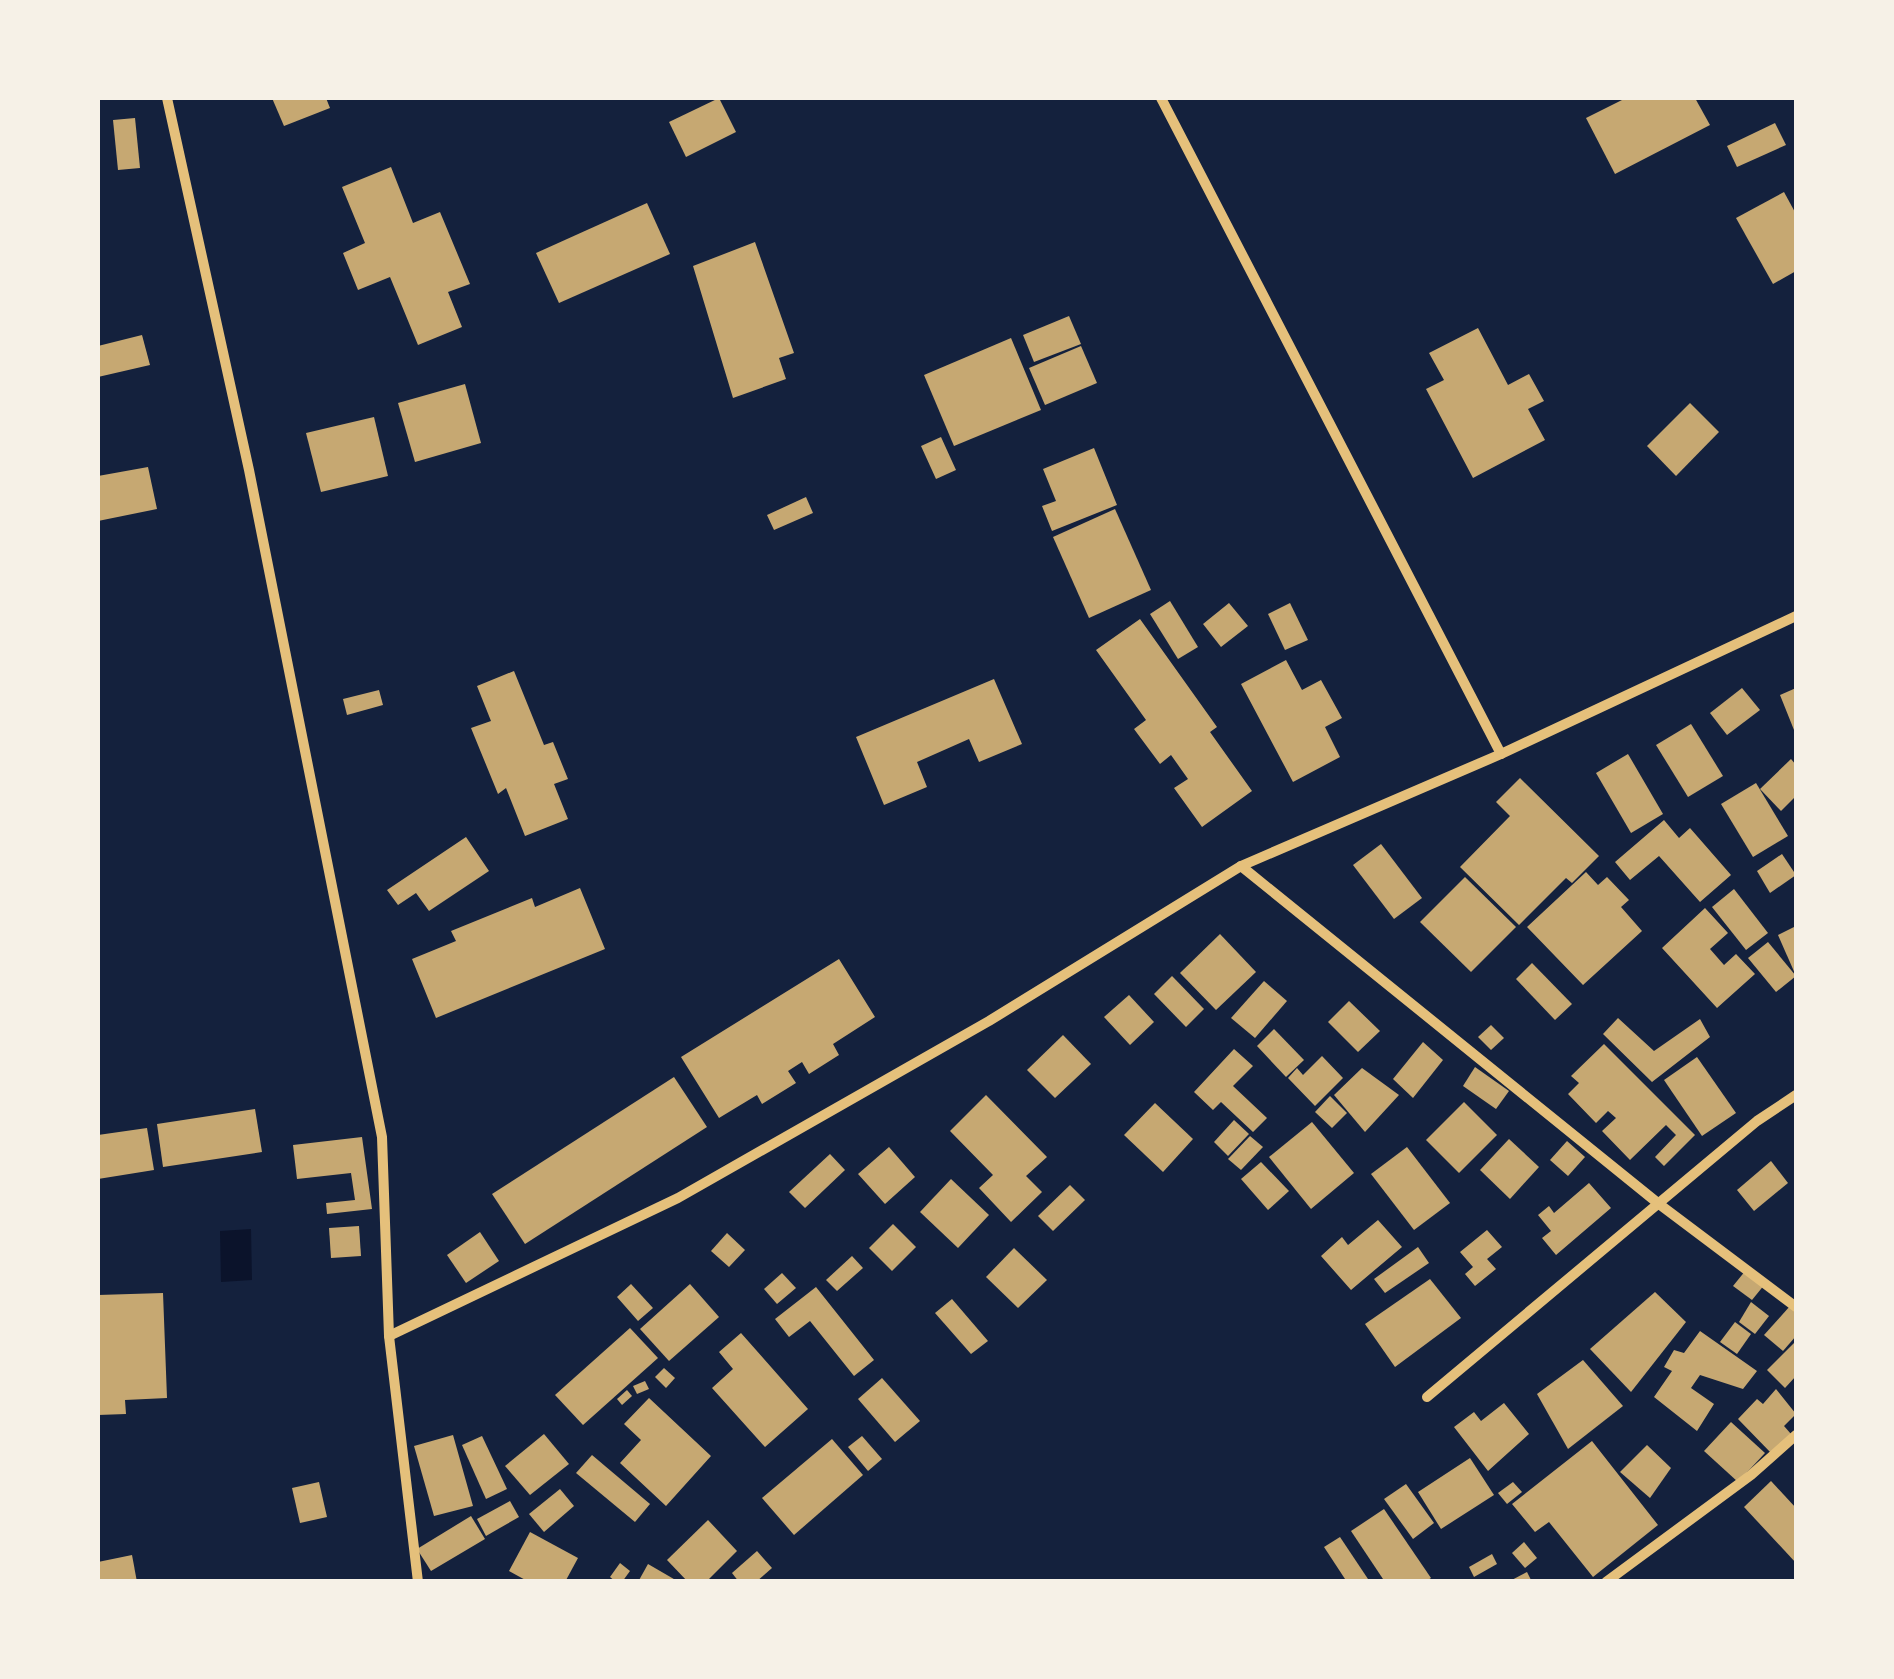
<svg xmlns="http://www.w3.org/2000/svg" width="1894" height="1679" font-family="'Archivo Narrow',sans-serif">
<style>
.water{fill:#0b132b}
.building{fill:#c6a872}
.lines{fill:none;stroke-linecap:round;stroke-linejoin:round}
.minor{stroke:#e5c07b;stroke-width:10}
</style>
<rect width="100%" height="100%" fill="#14213d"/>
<path class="water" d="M251,1229L252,1280L221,1282L220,1231Z"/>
<g class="building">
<path d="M272,98H326L330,108L284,126Z"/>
<path d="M719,98L736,132L686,157L669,122Z"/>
<path d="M1626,98H1695L1710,125L1615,174L1586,118Z"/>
<path d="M135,118L140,168L118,170L113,120Z"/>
<path d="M1775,123L1786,145L1737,167L1727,146Z"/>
<path d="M391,167L413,223L440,212L470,284L448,292L462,327L418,345L390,277L358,290L343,253L365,243L342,187Z"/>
<path d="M1784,192L1796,214V271L1773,284L1736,218Z"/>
<path d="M647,203L670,254L559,303L536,253Z"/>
<path d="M755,242L794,353L779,358L786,379L733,398L693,266Z"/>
<path d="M1069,316L1081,344L1034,362L1023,335Z"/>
<path d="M1478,328L1508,385L1529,374L1544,401L1528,409L1545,440L1473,478L1426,389L1444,380L1429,353Z"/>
<path d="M142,335L150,365L98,377V346Z"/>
<path d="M1011,338L1041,410L954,446L924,375Z"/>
<path d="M1081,346L1097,383L1045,405L1029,368Z"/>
<path d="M465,384L481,443L415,462L398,403Z"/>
<path d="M1690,403L1719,432L1676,476L1647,446Z"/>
<path d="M374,417L388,476L321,492L306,433Z"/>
<path d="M941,437L956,470L936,479L921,446Z"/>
<path d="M1094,448L1117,505L1052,531L1042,506L1056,501L1043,469Z"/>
<path d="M148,467L157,509L98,521V476Z"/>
<path d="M806,497L813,513L774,530L767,515Z"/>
<path d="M1115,509L1151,590L1089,618L1053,537Z"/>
<path d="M1170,601L1198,647L1178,659L1150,614Z"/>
<path d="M1229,603L1248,626L1221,647L1203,624Z"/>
<path d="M1290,603L1308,640L1285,650L1268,614Z"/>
<path d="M1140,619L1217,727L1210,732L1252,791L1202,827L1174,788L1188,779L1171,755L1160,764L1134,729L1146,720L1096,650Z"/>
<path d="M1286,660L1302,690L1321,680L1342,718L1325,727L1340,757L1293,782L1241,684Z"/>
<path d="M514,671L544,745L553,742L568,779L554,784L568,819L525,836L506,788L498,794L471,728L491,721L477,686Z"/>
<path d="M994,679L1022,744L979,762L969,739L917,762L927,787L884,805L856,737Z"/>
<path d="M1742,688L1760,710L1727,735L1710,713Z"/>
<path d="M1796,688V735L1780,695Z"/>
<path d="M379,690L383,705L347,715L343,699Z"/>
<path d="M1691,724L1723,776L1688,797L1656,745Z"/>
<path d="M1628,754L1663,814L1631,833L1596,773Z"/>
<path d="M1791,759L1796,765V796L1781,811L1760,789Z"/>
<path d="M1520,778L1599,856L1572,883L1566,878L1519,925L1460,867L1510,816L1496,802Z"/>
<path d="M1756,783L1788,836L1753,857L1721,804Z"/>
<path d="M1664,820L1679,838L1690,828L1731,875L1700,902L1659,856L1630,880L1615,862Z"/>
<path d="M466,837L489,871L429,911L416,893L398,905L387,890Z"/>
<path d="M1381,844L1422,898L1394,919L1353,865Z"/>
<path d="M1782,854L1796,875L1770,893L1757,871Z"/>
<path d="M1586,872L1598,885L1607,877L1629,900L1621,907L1642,931L1583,985L1527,927Z"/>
<path d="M1465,877L1516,927L1471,972L1420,922Z"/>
<path d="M580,888L605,949L436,1018L412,959L456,941L451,931L532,898L535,907Z"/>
<path d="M1734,889L1768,933L1746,950L1712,907Z"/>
<path d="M1705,908L1728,933L1710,949L1724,965L1736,954L1755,974L1717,1008L1662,948Z"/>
<path d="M1796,926V976L1778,935Z"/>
<path d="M1220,934L1256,972L1216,1010L1180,973Z"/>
<path d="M1768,942L1796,976L1776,992L1748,958Z"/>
<path d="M839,959L875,1017L833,1044L839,1055L809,1074L802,1062L788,1071L796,1083L762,1104L757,1095L719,1118L681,1057Z"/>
<path d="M1532,963L1572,1004L1555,1020L1516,979Z"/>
<path d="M1172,976L1204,1009L1186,1027L1154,994Z"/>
<path d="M1264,981L1287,1001L1255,1038L1231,1018Z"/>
<path d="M1129,995L1154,1022L1130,1045L1104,1017Z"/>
<path d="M1349,1001L1380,1031L1358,1052L1328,1022Z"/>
<path d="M1618,1018L1654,1051L1700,1019L1710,1037L1652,1082L1603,1034Z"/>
<path d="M1491,1025L1504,1038L1491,1050L1478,1037Z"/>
<path d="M1274,1029L1304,1060L1286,1077L1257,1046Z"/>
<path d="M1063,1035L1091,1064L1055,1098L1027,1070Z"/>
<path d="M1423,1042L1443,1060L1413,1098L1393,1079Z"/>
<path d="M1604,1044L1695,1135L1664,1166L1655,1157L1676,1135L1666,1125L1630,1160L1602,1131L1616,1118L1608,1111L1596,1123L1568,1094L1579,1083L1571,1076Z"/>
<path d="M1234,1049L1253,1066L1233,1086L1267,1118L1253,1132L1221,1102L1213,1110L1194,1092Z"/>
<path d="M1322,1056L1343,1078L1315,1106L1288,1078L1297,1068L1303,1075Z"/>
<path d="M1697,1057L1736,1113L1702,1136L1664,1080Z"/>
<path d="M1475,1067L1509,1091L1496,1109L1463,1086Z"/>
<path d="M1362,1068L1399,1095L1365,1132L1334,1095Z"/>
<path d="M674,1077L707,1127L525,1244L492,1194Z"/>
<path d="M986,1095L1047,1157L1026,1176L1042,1192L1011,1222L979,1188L993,1175L950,1131Z"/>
<path d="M1330,1096L1347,1113L1332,1128L1315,1112Z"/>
<path d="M1464,1102L1497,1135L1459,1173L1426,1140Z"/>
<path d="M1155,1103L1193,1139L1163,1172L1124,1135Z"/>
<path d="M255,1109L262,1152L163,1167L157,1124Z"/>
<path d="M1234,1120L1249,1134L1228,1156L1214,1142Z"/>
<path d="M1312,1122L1354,1173L1311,1209L1269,1157Z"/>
<path d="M147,1128L154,1170L98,1179V1135Z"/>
<path d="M1250,1136L1263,1147L1241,1170L1228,1159Z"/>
<path d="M362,1137L372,1209L327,1214L326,1203L355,1200L351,1173L297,1179L293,1145Z"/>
<path d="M1509,1139L1539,1167L1510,1199L1480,1170Z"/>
<path d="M1567,1141L1585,1157L1568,1176L1550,1160Z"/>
<path d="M889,1147L915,1177L885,1204L858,1174Z"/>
<path d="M1407,1147L1450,1203L1414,1230L1371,1174Z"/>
<path d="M830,1154L845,1170L805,1208L789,1192Z"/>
<path d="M1771,1161L1788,1183L1754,1211L1737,1190Z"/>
<path d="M1261,1162L1289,1191L1268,1210L1241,1179Z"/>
<path d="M951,1179L989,1215L958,1248L920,1212Z"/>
<path d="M1589,1183L1611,1208L1556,1255L1542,1238L1551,1231L1538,1215L1549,1206L1554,1213Z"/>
<path d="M1070,1185L1085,1200L1053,1231L1038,1216Z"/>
<path d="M1378,1220L1402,1247L1351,1290L1321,1256L1342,1237L1348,1245Z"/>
<path d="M893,1224L916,1247L892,1271L869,1248Z"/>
<path d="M359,1226L361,1256L331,1258L329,1228Z"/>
<path d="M1487,1230L1502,1247L1487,1259L1496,1269L1475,1286L1465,1274L1473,1267L1460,1252Z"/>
<path d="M480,1232L499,1261L466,1283L447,1255Z"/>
<path d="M727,1233L745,1250L729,1267L711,1251Z"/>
<path d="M1418,1247L1429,1263L1385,1293L1374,1279Z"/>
<path d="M1014,1248L1047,1280L1018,1308L986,1277Z"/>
<path d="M852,1256L863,1268L837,1291L826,1280Z"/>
<path d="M1746,1270L1765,1284L1752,1300L1733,1286Z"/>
<path d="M782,1273L796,1288L777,1304L764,1289Z"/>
<path d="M1430,1279L1461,1318L1395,1367L1365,1324Z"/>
<path d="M631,1284L653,1308L638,1321L617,1297Z"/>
<path d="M690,1284L719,1317L669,1361L640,1329Z"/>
<path d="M816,1287L874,1360L854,1376L810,1321L789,1337L775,1319Z"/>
<path d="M1655,1292L1686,1322L1631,1392L1590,1349Z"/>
<path d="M163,1293L167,1398L125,1400L126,1414L98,1415V1295Z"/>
<path d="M952,1299L988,1341L971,1354L935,1313Z"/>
<path d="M1751,1302L1769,1316L1755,1334L1739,1322Z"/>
<path d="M1790,1306L1796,1311V1336L1783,1351L1764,1335Z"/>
<path d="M1735,1322L1751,1334L1737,1354L1720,1342Z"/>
<path d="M630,1328L658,1358L583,1425L555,1395Z"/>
<path d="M1700,1331L1757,1371L1743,1389L1700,1375L1691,1388L1714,1404L1697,1431L1654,1397L1672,1371L1664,1367L1674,1350L1684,1353Z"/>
<path d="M741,1333L808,1409L765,1447L712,1388L733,1369L719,1352Z"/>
<path d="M1796,1341V1376L1785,1388L1767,1370Z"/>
<path d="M1583,1360L1623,1406L1568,1449L1537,1394Z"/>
<path d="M664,1368L675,1378L666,1388L655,1377Z"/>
<path d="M882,1378L920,1421L895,1442L858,1399Z"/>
<path d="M645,1381L649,1389L637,1394L633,1386Z"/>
<path d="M1776,1389L1796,1414L1784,1426L1791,1434L1772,1454L1738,1419L1757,1399L1763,1404Z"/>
<path d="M627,1390L632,1396L622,1405L617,1399Z"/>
<path d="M649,1398L711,1456L666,1506L620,1463L641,1440L624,1424Z"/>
<path d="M1504,1403L1529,1434L1488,1471L1454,1427L1474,1412L1481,1421Z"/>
<path d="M1731,1422L1765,1453L1738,1482L1704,1451Z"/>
<path d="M544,1434L569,1464L530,1495L505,1466Z"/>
<path d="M453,1435L473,1506L434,1516L414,1446Z"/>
<path d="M482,1436L507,1489L486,1499L462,1445Z"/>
<path d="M862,1436L882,1459L868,1471L848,1447Z"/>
<path d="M832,1439L863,1475L794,1535L762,1498Z"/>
<path d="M1592,1441L1658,1525L1593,1577L1549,1522L1535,1532L1512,1504Z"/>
<path d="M1647,1445L1671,1468L1650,1498L1620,1472Z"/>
<path d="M592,1455L650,1504L635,1522L576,1473Z"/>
<path d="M1470,1458L1494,1495L1441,1529L1418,1492Z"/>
<path d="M1771,1481L1796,1508V1563L1744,1507Z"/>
<path d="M319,1482L327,1517L300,1523L292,1488Z"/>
<path d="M1513,1482L1522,1492L1507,1504L1498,1493Z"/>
<path d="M1406,1484L1434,1523L1413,1539L1384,1499Z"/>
<path d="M560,1489L574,1506L544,1532L529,1514Z"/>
<path d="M510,1501L519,1517L486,1536L477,1519Z"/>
<path d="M1384,1509L1431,1578L1425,1582H1385L1351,1531Z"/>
<path d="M471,1516L485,1539L431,1571L417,1549Z"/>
<path d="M708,1520L737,1551L706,1582H688L667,1560Z"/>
<path d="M530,1532L578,1558L565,1582H529L509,1571Z"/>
<path d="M1340,1537L1370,1582H1347L1324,1547Z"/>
<path d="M1524,1542L1537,1558L1525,1568L1512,1553Z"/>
<path d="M757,1551L772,1568L756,1582H739L732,1573Z"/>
<path d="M1492,1554L1497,1564L1474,1577L1469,1567Z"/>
<path d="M132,1555L137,1582H98V1562Z"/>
<path d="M620,1563L630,1571L622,1582H616L610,1577Z"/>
<path d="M648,1564L679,1582H638Z"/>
<path d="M1527,1572L1532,1582H1508Z"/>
</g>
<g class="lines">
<g class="minor">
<path d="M167,98L249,470L382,1137L389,1336L418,1582"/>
<path d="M1161,98L1501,754"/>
<path d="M1241,866L1659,1204L1796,1307"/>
<path d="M389,1336L678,1198L989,1021L1241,866L1501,754L1796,616"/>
<path d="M1427,1397L1757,1121L1796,1095"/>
<path d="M1606,1582L1751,1475L1796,1435"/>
</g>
</g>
<rect width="1894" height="1679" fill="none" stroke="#f6f1e7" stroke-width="200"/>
</svg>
